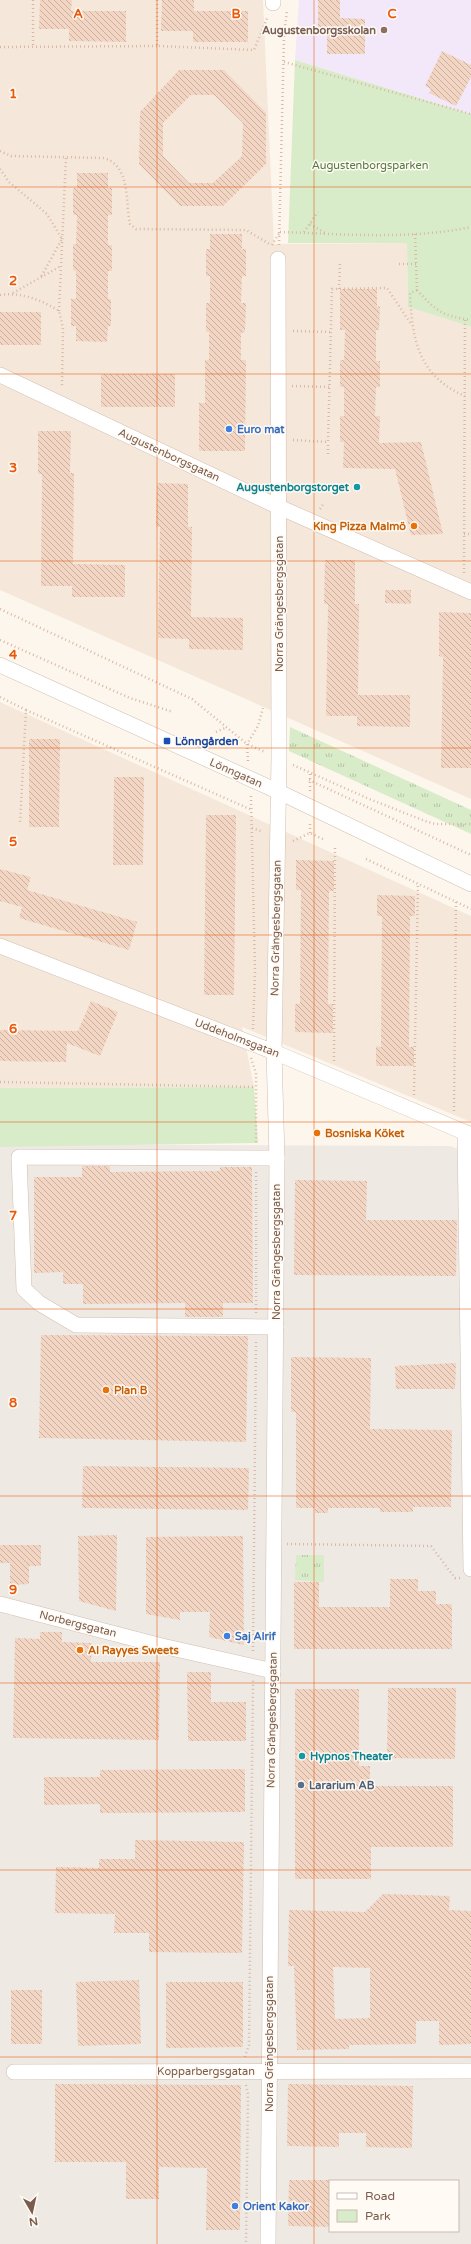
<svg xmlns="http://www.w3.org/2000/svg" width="471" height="2244" font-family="'Varela Round',sans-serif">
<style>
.residential{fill:#f5e8da}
.industrial{fill:#efe9e4;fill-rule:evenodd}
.education{fill:#f3e8fa}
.grass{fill:url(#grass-tufts)}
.green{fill:#d8ecc9}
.building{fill:url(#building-back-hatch);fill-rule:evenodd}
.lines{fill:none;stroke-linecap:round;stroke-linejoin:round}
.minor-casing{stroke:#d1beb0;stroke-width:16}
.path{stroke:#d9b8a5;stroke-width:2.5;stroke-dasharray:1 3;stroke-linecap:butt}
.minor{stroke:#fff;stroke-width:15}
.grid{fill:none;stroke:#e8590c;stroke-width:1;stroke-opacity:0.55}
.education-dot{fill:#8d6e63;stroke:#fffaf3;stroke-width:1.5}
.shop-dot{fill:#3f7fe0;stroke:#fffaf3;stroke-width:1.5}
.culture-dot{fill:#0f9aa8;stroke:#fffaf3;stroke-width:1.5}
.food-dot{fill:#e8710a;stroke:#fffaf3;stroke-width:1.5}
.transit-dot{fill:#1a4fb4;stroke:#fffaf3;stroke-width:1.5}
.service-dot{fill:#5c6f8a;stroke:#fffaf3;stroke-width:1.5}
.labels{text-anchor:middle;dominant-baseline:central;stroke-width:3;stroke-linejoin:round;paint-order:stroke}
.education-label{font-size:11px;font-weight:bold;fill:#785e54;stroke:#fffaf3;text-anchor:end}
.park-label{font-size:11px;fill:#537a41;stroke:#fffaf3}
.shop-label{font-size:11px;font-weight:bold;fill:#366cbe;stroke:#fffaf3;text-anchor:start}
.street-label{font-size:11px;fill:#7a5c4d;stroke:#fffaf3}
.culture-label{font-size:11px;font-weight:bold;fill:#0d838f;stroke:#fffaf3;text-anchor:end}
.food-label{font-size:11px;font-weight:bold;fill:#c56008;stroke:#fffaf3;text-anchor:start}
.transit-label{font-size:11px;font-weight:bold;fill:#164399;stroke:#fffaf3;text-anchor:start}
.service-label{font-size:11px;font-weight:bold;fill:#4e5e75;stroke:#fffaf3;text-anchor:start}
.grid-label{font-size:13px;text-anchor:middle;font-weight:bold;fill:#e8590c;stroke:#fffaf3;stroke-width:3;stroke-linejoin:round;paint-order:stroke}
</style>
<defs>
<pattern id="grass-tufts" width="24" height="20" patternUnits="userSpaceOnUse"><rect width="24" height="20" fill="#d8ecc9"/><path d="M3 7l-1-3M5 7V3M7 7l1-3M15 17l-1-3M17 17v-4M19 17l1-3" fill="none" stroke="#b4c2a5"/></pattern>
<pattern id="building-back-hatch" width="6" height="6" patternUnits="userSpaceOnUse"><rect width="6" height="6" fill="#f3d5c3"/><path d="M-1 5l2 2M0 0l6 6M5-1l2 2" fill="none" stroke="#cab0a1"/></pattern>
</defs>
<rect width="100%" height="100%" fill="#fdf6ec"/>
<g class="residential">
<path d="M0,0H263L274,244L407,243L408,307L471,327V799L0,590Z"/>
<path d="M0,702L471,916V1122L242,1027L254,1087L0,1088Z"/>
</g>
<path class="industrial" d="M0,1144L451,1146L471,1155V2244H0ZM330,2181H458V2231H330Z"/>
<path class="education" d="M299,0H471V114L295,60Z"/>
<g class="grass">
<path d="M290,727L471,810V834L289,751Z"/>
<path d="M296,1555H324V1582L295,1580Z"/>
</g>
<g class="green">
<path d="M295,60L471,114V327L408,307L407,243H288Z"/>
<path d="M254,1087L258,1143L0,1147V1088Z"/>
</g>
<g class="building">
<path d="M40,0H72L71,11H126V42L69,41V29H39Z"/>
<path d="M162,0H194V11H248V42H193V31H161Z"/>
<path d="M318,0H340V18L365,19V54H327V30H318Z"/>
<path d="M442,51L471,65V77L456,106L429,93L431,89L425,86Z"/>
<path d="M179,70H224L266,113V164L223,206H180L139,164L140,112ZM191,95H214L243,123L242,156L213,183H189L163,156V123Z"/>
<path d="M77,173H108V188H112V215H108V245H112V271H108V299H111V326H108L107,342L76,341V326H71V299H76V271L73,270V244H76L77,215H73V188H77Z"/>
<path d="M210,234H242V249H246V276H242L241,303H246L245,332L241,333V360H246L245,451H199V403H205V360H209V332H206V303H210V276H206V249H210Z"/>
<path d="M340,289H377V306L380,307L379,330H376V361H380V387H376L375,416H380L379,443L421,442L443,534L411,535L395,469L343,468L344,442H340V416H344V387H340V360H344L345,330H340Z"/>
<rect x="0" y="312" width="41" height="33"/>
<rect x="101" y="374" width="74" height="33"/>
<path d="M38,431H71L70,473H74L73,564L125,565V597H72V586H41L42,474H38Z"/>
<path d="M157,483L188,484V527H192L191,617L243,618V650L189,649V639L158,638L160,527H156Z"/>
<path d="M325,560H355V604H359L358,695H410V727L357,726V716H326L328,604H324Z"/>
<path d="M385,590H411V604L385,603Z"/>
<path d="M439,612L471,613V768H441L443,657L439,656Z"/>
<path d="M29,739H60L59,827H29Z"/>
<path d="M114,777H144L143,865H113Z"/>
<path d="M206,815H236L234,995H204Z"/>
<path d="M296,860L334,861V891H329L328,1004H333V1033L295,1032V1004H300L301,890H296Z"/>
<path d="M0,869L31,877L27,890L137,922L129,950L19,918L22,907L0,901Z"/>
<path d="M377,895L415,896V916H410L409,1047H414V1066H376V1046L381,1047L382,916H377Z"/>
<path d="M91,1001L118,1012L100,1056L67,1043L66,1062L0,1061V1030L78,1031Z"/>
<path d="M82,1166H110V1172L220,1171V1167H252L253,1303H223V1317H185V1303L83,1304V1284H63V1272L34,1273V1177H82Z"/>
<path d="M295,1180L367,1181L366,1220H457L456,1276L294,1275Z"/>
<path d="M41,1335L248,1336L246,1442L39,1438Z"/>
<path d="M291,1357L371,1358L370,1429L452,1430L451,1507H413V1512H380V1508H328V1513H315V1508H296V1412H291Z"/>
<path d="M456,1363L455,1389H396L395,1366Z"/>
<path d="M83,1466L249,1468L248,1510L82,1508Z"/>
<path d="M117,1535L116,1611L79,1601L78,1536Z"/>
<path d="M243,1536L244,1645L209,1637L210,1612H180V1620L146,1614V1537Z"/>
<path d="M0,1545H41V1566H29V1584L10,1585V1563H0Z"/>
<path d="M390,1579H418V1591H436V1604H452V1649H294V1582H319V1607H390Z"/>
<path d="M40,1632H62V1642L92,1643L91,1662H160L159,1740L13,1738L15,1638L40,1639Z"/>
<path d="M187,1672H211V1702H246V1741H188Z"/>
<path d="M388,1688H456L455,1759L387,1758Z"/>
<path d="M295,1689H359V1766H370V1786H453V1847H371V1879H295Z"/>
<path d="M245,1769V1812L100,1813V1804L44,1805V1777H100V1770Z"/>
<path d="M135,1840L244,1842L242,1953L149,1952V1933H114L115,1914L55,1913L56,1867L99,1868V1859H135Z"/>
<path d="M383,1894L450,1896L449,1910L471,1911V2044L439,2045V2021H416V2044L349,2045V2049L297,2050L294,1966H288L289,1910L365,1912ZM333,1967L370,1968V2018L335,2019Z"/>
<path d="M139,1980L141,2044L78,2046L76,1982Z"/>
<path d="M166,1982H243V2047L166,2048Z"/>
<rect x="11" y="1990" width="31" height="54"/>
<path d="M55,2084L241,2085L240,2230H206L207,2168L159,2167V2199H126V2162H55Z"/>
<path d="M288,2084L413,2086L412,2148L366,2147V2133H339V2147L287,2146Z"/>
<path d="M289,2180H330V2227L288,2226Z"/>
</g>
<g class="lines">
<g class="minor-casing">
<g id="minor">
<path d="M273,0V3"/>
<path d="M0,375L279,507L471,592"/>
<path d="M0,665L277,791L471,884"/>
<path d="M0,946L274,1052L471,1135"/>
<path d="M465,1133L471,1569"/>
<path d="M276,1327L76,1325L39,1303L24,1289L19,1157L277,1158"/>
<path d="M0,1604L162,1646L273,1671"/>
<path d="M14,2072L471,2071"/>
<path d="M268,2244L277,1158L274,1052L279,758L278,259"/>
</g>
</g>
<g class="path">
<path d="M33,0V47"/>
<path d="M157,0V46L254,50L268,16"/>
<path d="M0,47L157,46"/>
<path d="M284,62L471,114"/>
<path d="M0,151L11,156L104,158C131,167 125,200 130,224L136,229L246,230L271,245"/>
<path d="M0,169L9,182L47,214L62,239L41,277"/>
<path d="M310,224L325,233"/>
<path d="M280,232C343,234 409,240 471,227"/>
<path d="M304,232L318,212"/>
<path d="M415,234L417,290C436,311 442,316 471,320"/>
<path d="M272,245L280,232"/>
<path d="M279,245L284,36L287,10"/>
<path d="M399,264H416"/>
<path d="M339,289L340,262"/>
<path d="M417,290L410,293C412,339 418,376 465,396"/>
<path d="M13,293L61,266"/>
<path d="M0,295C21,292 42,300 59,311L63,328L62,387"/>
<path d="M59,311L66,157"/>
<path d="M293,331L331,332"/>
<path d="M292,386L329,387"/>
<path d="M293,440L328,442L332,289L387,288L411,324"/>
<path d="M328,454V442"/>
<path d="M320,509L324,503"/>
<path d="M464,534H471"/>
<path d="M464,573L465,320"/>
<path d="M0,609L192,699L247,744L265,752"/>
<path d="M0,640L130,698L173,712"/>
<path d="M0,697L26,710L20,824"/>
<path d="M26,710L252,810"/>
<path d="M216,732L225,728"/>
<path d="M248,761L247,744L258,726L263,708"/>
<path d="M293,765L367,798L425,821L435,824H471"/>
<path d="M309,780L471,855"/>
<path d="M310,791V772"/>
<path d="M251,796L255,972L253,1029"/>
<path d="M310,824V833"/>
<path d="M252,828L263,832"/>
<path d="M293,841L310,833L325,840"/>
<path d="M366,859L471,909"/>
<path d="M251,1058L256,1073V1143"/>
<path d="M334,1061L335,845"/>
<path d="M0,1082L256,1087"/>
<path d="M414,1095L418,884"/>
<path d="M454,1111L456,902"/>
<path d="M256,1172V1313"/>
<path d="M287,1544L431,1546L455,1578H461"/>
<path d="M253,1651L256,1340"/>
<path d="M245,2057L249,2045L253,1680"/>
<path d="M246,2085L248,2094L246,2244"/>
</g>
<use href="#minor" class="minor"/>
</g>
<path class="grid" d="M157,0V2244M314,0V2244M0,187H471M0,374H471M0,561H471M0,748H471M0,935H471M0,1122H471M0,1309H471M0,1496H471M0,1683H471M0,1870H471M0,2057H471"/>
<circle class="education-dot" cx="384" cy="30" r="4"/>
<g class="shop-dot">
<circle cx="229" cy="429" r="4"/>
<circle cx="227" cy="1636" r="4"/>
<circle cx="235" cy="2206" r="4"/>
</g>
<g class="culture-dot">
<circle cx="357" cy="487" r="4"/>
<circle cx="302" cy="1756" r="4"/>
</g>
<g class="food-dot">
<circle cx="414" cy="526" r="4"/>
<circle cx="317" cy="1133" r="4"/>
<circle cx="106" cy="1390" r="4"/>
<circle cx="80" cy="1650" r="4"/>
</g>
<rect class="transit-dot" x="163" y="737" width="8" height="8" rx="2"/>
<circle class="service-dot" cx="301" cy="1785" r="4"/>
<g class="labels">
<g class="education-label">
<text x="376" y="30">Augustenborgsskolan</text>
</g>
<g class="park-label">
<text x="370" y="165">Augustenborgsparken</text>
</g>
<g class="shop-label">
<text x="237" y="429">Euro mat</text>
<text x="235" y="1636">Saj Alrif</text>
<text x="243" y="2206">Orient Kakor</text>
</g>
<g class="street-label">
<text transform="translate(169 455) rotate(25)">Augustenborgsgatan</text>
<text transform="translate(279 604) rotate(-90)">Norra Grängesbergsgatan</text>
<text transform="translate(236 773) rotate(24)">Lönngatan</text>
<text transform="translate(276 928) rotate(-89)">Norra Grängesbergsgatan</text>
<text transform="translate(237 1038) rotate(21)">Uddeholmsgatan</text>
<text transform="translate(276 1252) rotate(-90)">Norra Grängesbergsgatan</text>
<text transform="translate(78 1624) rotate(14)">Norbergsgatan</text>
<text transform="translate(272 1720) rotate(-89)">Norra Grängesbergsgatan</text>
<text transform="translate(269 2044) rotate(-90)">Norra Grängesbergsgatan</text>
<text x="206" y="2071">Kopparbergsgatan</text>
</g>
<g class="culture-label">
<text x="349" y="487">Augustenborgstorget</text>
<text x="310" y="1756" text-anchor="start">Hypnos Theater</text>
</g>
<g class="food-label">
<text x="406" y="526" text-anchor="end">King Pizza Malmö</text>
<text x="325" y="1133">Bosniska Köket</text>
<text x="114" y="1390">Plan B</text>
<text x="88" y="1650">Al Rayyes Sweets</text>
</g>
<g class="transit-label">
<text x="175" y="741">Lönngården</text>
</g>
<g class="service-label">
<text x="309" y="1785">Lararium AB</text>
</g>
</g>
<g class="grid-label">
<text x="78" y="18">A</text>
<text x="236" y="18">B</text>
<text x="392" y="18">C</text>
<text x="13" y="98">1</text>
<text x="13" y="285">2</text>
<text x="13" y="472">3</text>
<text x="13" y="659">4</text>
<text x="13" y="846">5</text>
<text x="13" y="1033">6</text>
<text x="13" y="1220">7</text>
<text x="13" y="1407">8</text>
<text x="13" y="1594">9</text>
</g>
<rect x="329" y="2180" width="130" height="52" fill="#fffaf3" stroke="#cabbb1"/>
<rect x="337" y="2193" width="20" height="6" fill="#ffffff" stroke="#cabbb1"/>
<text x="365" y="2200" font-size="12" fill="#7a5c4d">Road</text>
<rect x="337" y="2210" width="20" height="12" fill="#d8ecc9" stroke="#cabbb1"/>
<text x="365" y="2220" font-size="12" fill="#7a5c4d">Park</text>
<g transform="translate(32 2212) rotate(171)" stroke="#fffaf3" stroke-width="3" paint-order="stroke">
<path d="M0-3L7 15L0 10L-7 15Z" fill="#7a5c4d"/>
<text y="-6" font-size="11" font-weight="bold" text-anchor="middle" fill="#7a5c4d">N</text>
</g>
</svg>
